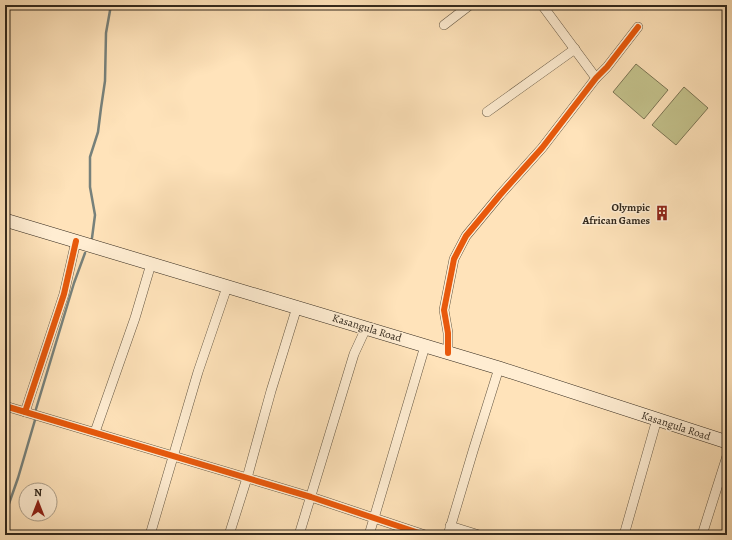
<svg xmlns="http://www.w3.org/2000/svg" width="732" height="540" font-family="Alegreya,serif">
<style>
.green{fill:#c4c38d;stroke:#7c7655}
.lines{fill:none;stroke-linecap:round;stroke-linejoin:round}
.stream{stroke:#77817b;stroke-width:2.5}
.minor-casing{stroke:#665844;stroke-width:10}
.secondary-casing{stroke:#33291d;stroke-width:14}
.minor{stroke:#ffedd2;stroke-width:9}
.secondary{stroke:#ffedd2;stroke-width:13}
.cycleway-casing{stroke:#ffedd2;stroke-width:8}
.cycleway{stroke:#e8590c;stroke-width:6}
.labels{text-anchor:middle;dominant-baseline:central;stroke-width:3;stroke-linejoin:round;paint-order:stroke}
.poi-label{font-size:11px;font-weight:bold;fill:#33291d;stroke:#ffedd2;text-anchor:end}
.street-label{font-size:11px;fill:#33291d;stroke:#ffedd2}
</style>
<rect width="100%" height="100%" fill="#ffe3ba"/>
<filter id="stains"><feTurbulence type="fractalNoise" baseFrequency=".005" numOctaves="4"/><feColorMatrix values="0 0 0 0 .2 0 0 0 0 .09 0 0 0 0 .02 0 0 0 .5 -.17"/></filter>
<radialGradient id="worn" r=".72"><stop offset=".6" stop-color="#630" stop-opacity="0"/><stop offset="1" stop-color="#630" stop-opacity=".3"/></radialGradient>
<g class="green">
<path d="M636,64L668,90L644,119L613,92Z"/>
<path d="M684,87L708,108L676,145L652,125Z"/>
<path d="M725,137H727V277H724Z"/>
</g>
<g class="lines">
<g class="stream">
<path d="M92,238L95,215L90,187V157L98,132L101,108L105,81L106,33L111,5"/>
<path d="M36,409L74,283L85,253"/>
<path d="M5,515L18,478L35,420"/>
</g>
<g class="minor-casing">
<g id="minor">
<path d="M542,5L596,78"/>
<path d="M444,25L470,5"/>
<path d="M487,112L575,49"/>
<path d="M448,353V333L444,310L454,259L466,236L500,195L542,148L596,78L607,67L638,27"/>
<path d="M5,406L311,497L425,535"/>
<path d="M25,412L64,294L76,241"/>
<path d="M95,432L135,318L151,264"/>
<path d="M450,526L479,535"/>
<path d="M150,535L198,372L227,287"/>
<path d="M229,535L247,478L271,391L297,307"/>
<path d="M299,535L354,354L366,328"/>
<path d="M369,535L425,346"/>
<path d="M448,535L473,451L499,368"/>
<path d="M624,535L657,419"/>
<path d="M702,535L727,456"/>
</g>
</g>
<g class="secondary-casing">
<path id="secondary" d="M5,220L499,368L727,442"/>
</g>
<use href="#minor" class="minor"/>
<use href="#secondary" class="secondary"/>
<g class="cycleway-casing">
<g id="cycleway">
<path d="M448,353V333L444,310L454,259L466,236L500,195L542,148L596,78L607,67L638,27"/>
<path d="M5,406L311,497L425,535"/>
<path d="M25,412L64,294L76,241"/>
</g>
</g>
<use href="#cycleway" class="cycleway"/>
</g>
<defs>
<g id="building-bare" transform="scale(1.2)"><path d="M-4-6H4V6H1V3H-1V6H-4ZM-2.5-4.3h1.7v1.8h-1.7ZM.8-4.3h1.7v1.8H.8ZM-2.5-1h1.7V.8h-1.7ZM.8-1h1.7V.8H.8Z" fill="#8f2418" stroke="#ffedd2" stroke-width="2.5" paint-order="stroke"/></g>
</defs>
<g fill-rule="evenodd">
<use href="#building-bare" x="662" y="213"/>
</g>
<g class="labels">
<g class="poi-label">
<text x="650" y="207">Olympic<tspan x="650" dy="13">African Games</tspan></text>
</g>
<g class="street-label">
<text transform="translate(367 328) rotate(17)">Kasangula Road</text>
<text transform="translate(676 426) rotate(18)">Kasangula Road</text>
</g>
</g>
<rect width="732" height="540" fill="none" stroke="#ffe3ba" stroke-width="20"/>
<rect x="6" y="6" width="720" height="528" fill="none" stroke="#33291d" stroke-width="2"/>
<rect x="10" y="10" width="712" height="520" fill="none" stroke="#33291d"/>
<g transform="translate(38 502)"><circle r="19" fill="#ffedd2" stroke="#ad9f8a"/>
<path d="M0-3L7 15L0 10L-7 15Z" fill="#8f2418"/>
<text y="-6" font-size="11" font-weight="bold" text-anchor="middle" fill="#33291d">N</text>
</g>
<rect width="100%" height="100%" filter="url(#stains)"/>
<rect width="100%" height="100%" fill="url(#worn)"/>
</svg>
